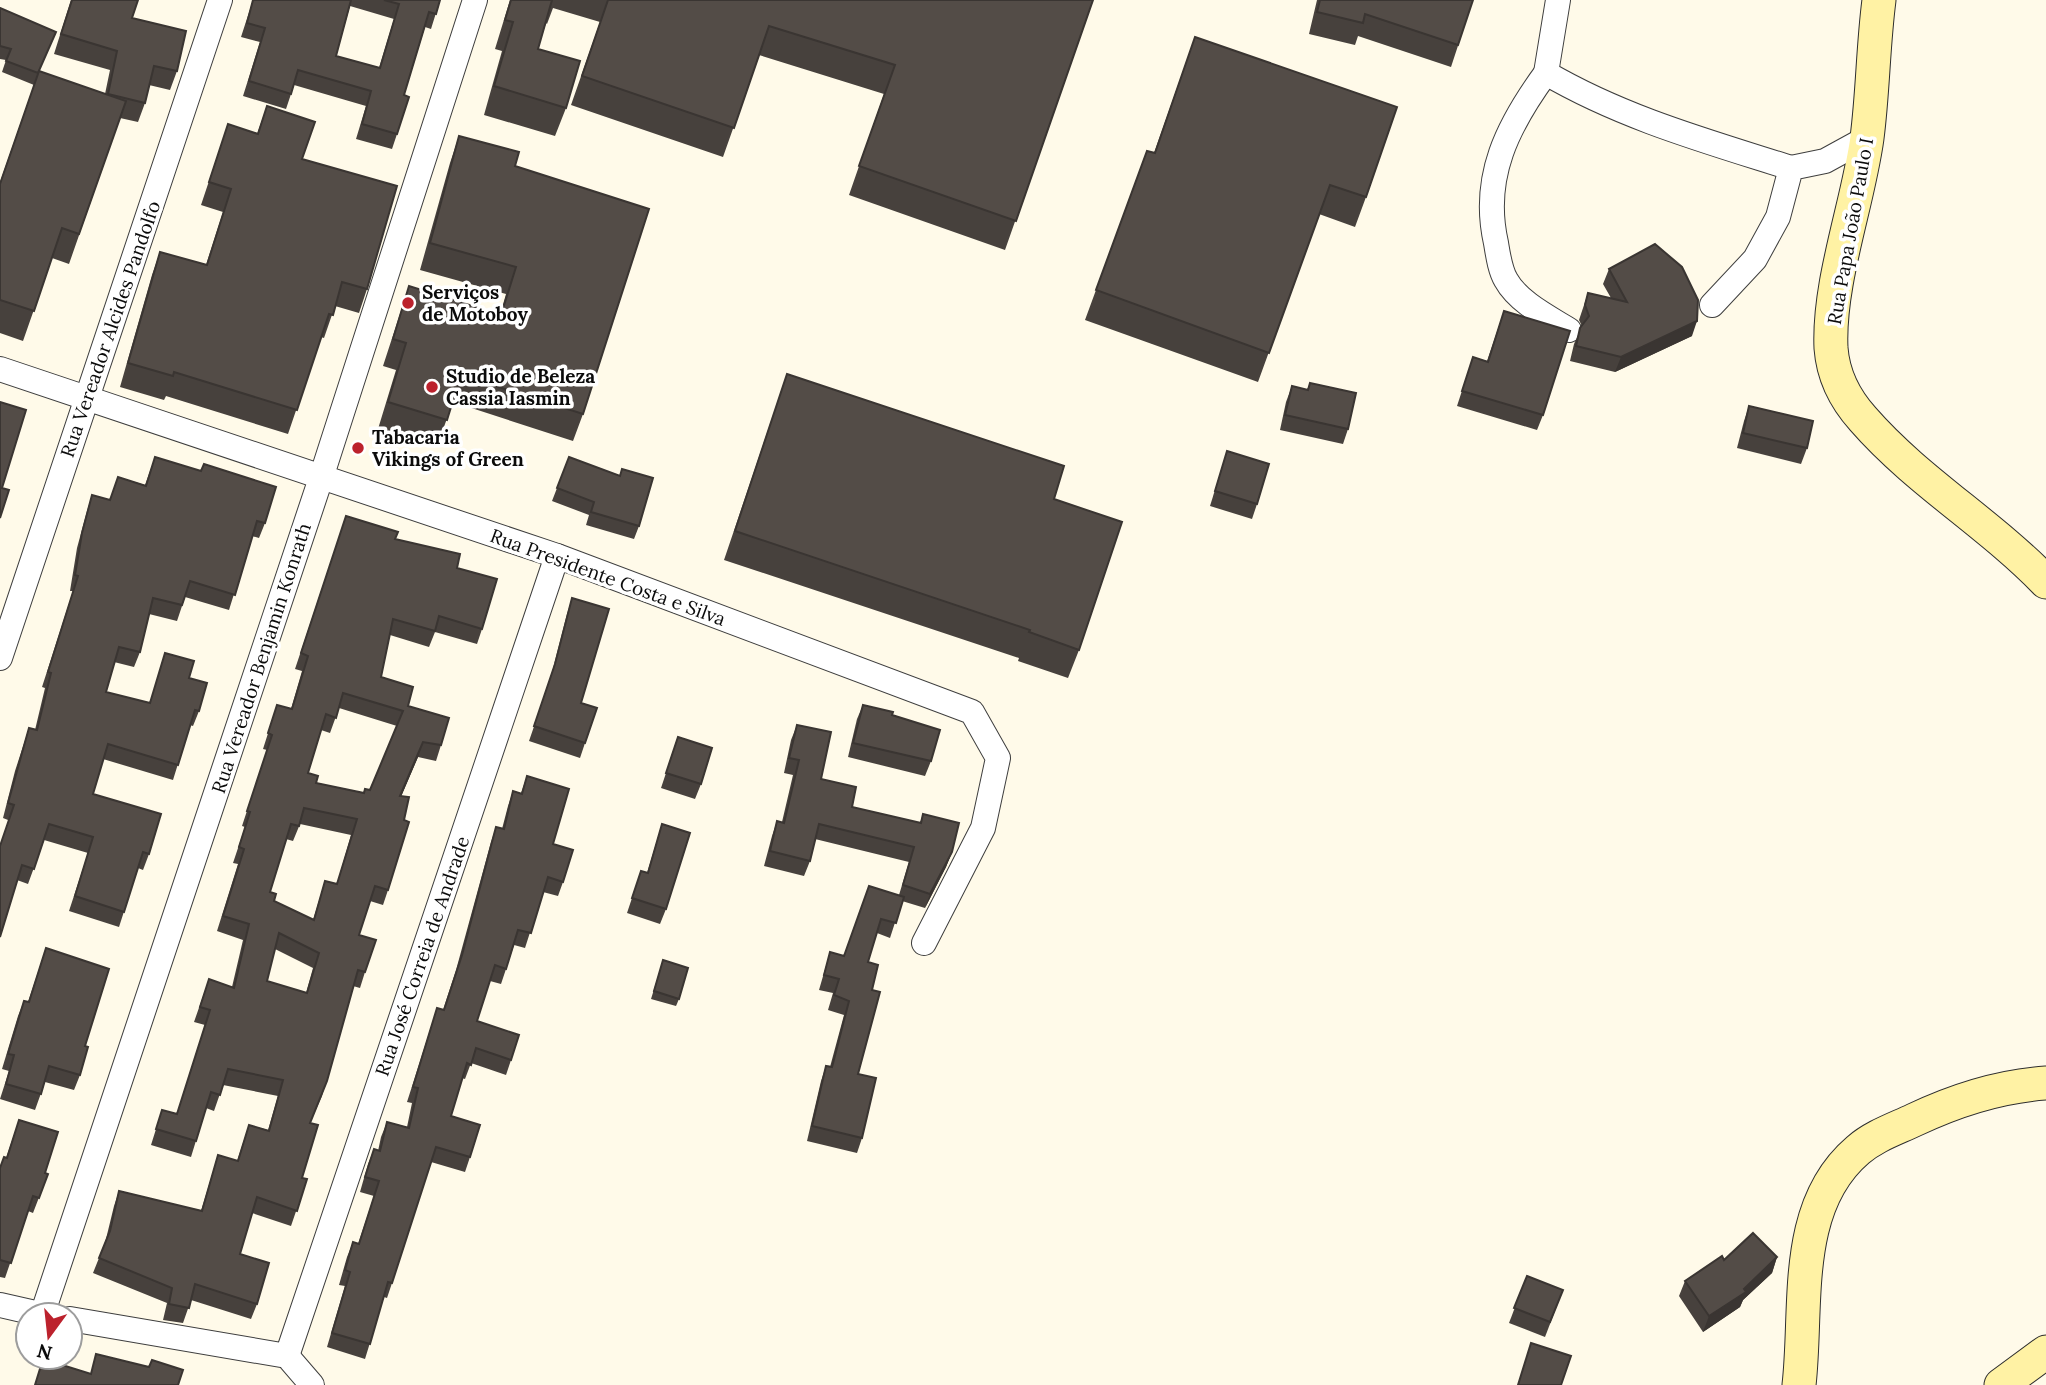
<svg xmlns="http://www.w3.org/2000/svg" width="2046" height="1385" font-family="Lora,serif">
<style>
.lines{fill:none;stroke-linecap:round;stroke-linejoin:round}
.street-casing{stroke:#3e3e3e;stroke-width:26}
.secondary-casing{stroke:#2d2d2d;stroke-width:35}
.street{stroke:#fff;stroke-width:24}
.secondary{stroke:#fff2a4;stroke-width:33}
.wall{fill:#47413d;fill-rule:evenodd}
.shaded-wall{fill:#3a3532}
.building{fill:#534c47;stroke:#3a3532;stroke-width:2;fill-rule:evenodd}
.poi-dot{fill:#bc222d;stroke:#fff;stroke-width:2.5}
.labels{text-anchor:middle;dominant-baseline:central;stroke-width:7;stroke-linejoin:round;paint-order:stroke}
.street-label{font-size:19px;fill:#0b0b0b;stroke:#fff}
.poi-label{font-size:19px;font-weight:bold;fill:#0b0b0b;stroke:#fff;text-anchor:start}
</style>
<rect width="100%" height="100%" fill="#fffae9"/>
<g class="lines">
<g class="street-casing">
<g id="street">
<path d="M1558,0L1546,73C1623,118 1706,141 1791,168"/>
<path d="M1546,73C1508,125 1481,177 1496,243C1498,255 1500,270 1506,280C1518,302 1548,317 1569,330"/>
<path d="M1712,305L1755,259L1778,217L1791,168L1825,161L1867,138"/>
<path d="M0,369L557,556L972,712L998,758L983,828L924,943"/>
<path d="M0,658L220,0"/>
<path d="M0,1305L44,1315"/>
<path d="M42,1315L321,478L475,0"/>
<path d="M70,1319L287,1356L312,1385"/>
<path d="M287,1356L557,556"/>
</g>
</g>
<g class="secondary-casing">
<g id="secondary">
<path d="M1879,0C1873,46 1873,92 1867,138C1858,204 1828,282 1831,348C1833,375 1845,399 1863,419C1917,481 1989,523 2046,582"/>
<path d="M1799,1385C1808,1307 1791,1207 1858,1150C1874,1136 1895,1129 1914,1120C1956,1100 2000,1086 2046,1083"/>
<path d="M2001,1385L2046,1352"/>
</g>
</g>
<use href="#street" class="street"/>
<use href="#secondary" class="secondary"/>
</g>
<g class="wall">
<path d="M71,0H138L132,18L177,71L170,90L149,85L145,103L138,122L120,118L69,264L52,258L23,341L0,333V182L34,85L2,72L6,60L0,59V8L40,72L105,94L110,70L54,54Z"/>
<path d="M253,0H440L431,29L425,27L404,95L397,134L392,149L356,139L366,106L294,85L286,109L243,96L260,42L241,37ZM350,6L394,19L379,68L336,56Z"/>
<path d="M510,0H1093L1005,250L849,195L884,94L759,55L723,157L571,105L600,22L553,8L547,24L546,23L538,49L566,108L555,136L484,115L502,51L495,49Z"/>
<path d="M1317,0H1473L1451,67L1358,36L1355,45L1309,34Z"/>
<path d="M1195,37L1366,197L1355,227L1319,214L1258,382L1085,320L1147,151L1154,153Z"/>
<path d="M267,106L302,159L367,289L359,313L335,306L324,338L321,337L288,434L166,396L164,400L120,387L152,275L160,252L206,265L223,212L201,205L228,124L257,134Z"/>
<path d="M459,136L515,166L583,414L573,441L453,402L437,446L378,429L396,370L383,366L409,286L500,315L506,294L420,270L450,163Z"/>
<path d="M1609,269L1692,336L1615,372L1570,361L1574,344L1582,326L1579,320L1588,293L1611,298L1603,284Z"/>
<path d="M1504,311L1543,415L1537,430L1457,406L1473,357L1487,361Z"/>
<path d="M787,374L1054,499L1079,650L1068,678L1018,661L1019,658L724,560Z"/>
<path d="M1310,383L1348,429L1343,444L1280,430L1286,402L1292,386L1307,390Z"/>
<path d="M1749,406L1807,448L1801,464L1737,448L1744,421Z"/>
<path d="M1227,451L1257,504L1252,519L1210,506Z"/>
<path d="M155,457L265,523L259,538L252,536L229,610L185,597L177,621L149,614L140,652L134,667L114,662L106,692L150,703L165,653L189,678L199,711L193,726L190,725L173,780L103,759L93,794L149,854L143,870L138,868L119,927L69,911L88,853L44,840L28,884L17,880L8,820L3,818L15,771L29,728L35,730L45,688L42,687L73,591H70L77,548L87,511L92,495L110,500L118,477L145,485Z"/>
<path d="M569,457L639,526L634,539L586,525L589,515L552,501Z"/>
<path d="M341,531L395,539L457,568L482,629L477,644L435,632L429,647L390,635L381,677L408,706L441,745L436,761L418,757L401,796L388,890L383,905L370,901L359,935L365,972L360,988L353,986L322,1096L310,1123L302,1178L307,1179L291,1226L252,1213L240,1254L257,1304L251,1319L191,1300L183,1323L163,1320L167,1303L93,1273L105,1243L114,1206L119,1191L201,1211L218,1155L237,1161L249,1125L268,1130L278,1096L223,1085L214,1111L206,1108L191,1157L151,1145L162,1110L177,1114L205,1025L194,1022L209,979L232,987L243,940L217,931L238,864L233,863L245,827L242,826L267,750L263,749L277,705L291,709L302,671L295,669ZM339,708L397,726L370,790L365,789L364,793L316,783L308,773L321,730L330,733ZM300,824L351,835L337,884L325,881L313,920L274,901L270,892L286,839L293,841ZM275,949L313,968L306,993L267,981Z"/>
<path d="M572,598L585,743L580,758L529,741L550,680L567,614Z"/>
<path d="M863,705L892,715L931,761L925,776L848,757L857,719Z"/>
<path d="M797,725L821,779L852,807L920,823L923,814L952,852L946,867L925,908L902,901L890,938L877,933L868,962L872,990L858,1074L862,1138L857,1153L807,1141L821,1081L826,1066L830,1067L844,1015L828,1010L833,993L819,990L830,952L844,956L899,895L909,862L815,839L810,861L804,876L764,866L772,836L777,821L782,822L793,775L784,773L791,740Z"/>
<path d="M678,737L701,784L695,799L661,788Z"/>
<path d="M527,776L553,844L563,882L558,896L543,892L525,948L514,945L501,984L490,981L477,1021L511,1060L506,1075L471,1063L465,1079L462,1078L451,1116L470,1157L465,1172L431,1162L392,1283L387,1298L384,1297L365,1359L327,1347L345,1286L339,1285L347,1257L353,1242L358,1244L374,1196L360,1192L368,1164L374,1149L378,1151L381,1137L387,1122L407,1127L412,1103L407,1102L437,1008L443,1010L456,970L491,842L496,827L502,829L508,806L513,791L521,793Z"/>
<path d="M662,824L666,909L660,924L627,913L641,871L647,873Z"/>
<path d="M46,948L85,1046L80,1075L74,1090L45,1082L35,1110L0,1099L9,1071L2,1069L18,1016L24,1001L28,1002Z"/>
<path d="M663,960L679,999L676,1006L651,999Z"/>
<path d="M19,1120L45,1173L48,1174L33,1213L28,1211L5,1278L0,1277V1168L6,1158Z"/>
<path d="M1777,1257L1772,1273L1743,1300L1740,1307L1703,1332L1679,1296L1685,1281L1724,1260Z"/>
<path d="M1527,1276L1563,1290L1545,1337L1509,1323Z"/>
</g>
<g class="shaded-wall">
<path d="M1697,321L1692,336L1615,372L1621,357Z"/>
<path d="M423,742L418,757L395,811L400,796Z"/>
<path d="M952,852L946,867L925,908L930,894Z"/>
<path d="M1777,1257L1772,1273L1743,1300L1740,1307L1703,1332L1709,1316L1744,1289Z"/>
</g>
<g class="building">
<path d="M72,0H138L132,18L186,31L177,71L154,66L145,103L108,94L117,51L61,34Z"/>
<path d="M253,0H351L336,56L380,68L399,4L384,0H440L436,14L429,12L404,95L409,97L397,134L362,124L371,91L298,70L291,94L249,81L265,28L247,23Z"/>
<path d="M511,0H552L538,49L580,61L566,108L494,86L513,22L505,20Z"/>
<path d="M608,0H1093L1016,221L859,166L895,65L769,26L734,128L582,76Z"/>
<path d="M1320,0H1473L1458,45L1365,14L1363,23L1317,12Z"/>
<path d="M0,8L56,32L38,73L6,61L11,49L0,46Z"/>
<path d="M1195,37L1397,107L1366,197L1330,185L1269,353L1096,290L1147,151L1155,153Z"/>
<path d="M39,71L126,101L79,234L62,228L34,311L0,300V184Z"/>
<path d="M267,106L315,122L302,159L397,186L367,289L342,282L333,315L329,314L297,410L174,372L173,376L128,363L160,252L207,265L231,189L209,182L228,124L258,134Z"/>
<path d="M459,136L519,152L515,166L649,209L583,414L461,375L447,420L388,402L406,343L393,339L409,286L501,315L516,267L430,243Z"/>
<path d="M1655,244L1682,267L1698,300L1697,321L1621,357L1576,346L1580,328L1589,316L1585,305L1588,293L1627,302L1609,269Z"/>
<path d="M1504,311L1570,331L1543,415L1462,391L1473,357L1488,362Z"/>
<path d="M787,374L1064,466L1054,499L1122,522L1079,650L1029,632L1030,630L735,531Z"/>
<path d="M1310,383L1356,393L1348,429L1285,415L1292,386L1308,390Z"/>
<path d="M0,402L26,410L2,488L9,490L0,518Z"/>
<path d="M1749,406L1813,421L1807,448L1743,433Z"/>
<path d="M1227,451L1269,464L1257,504L1215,491Z"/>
<path d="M155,457L201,471L204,464L276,487L265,523L257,521L235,595L190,581L182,605L153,598L140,652L119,647L106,692L150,703L165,653L194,661L189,678L207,683L199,711L195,710L178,765L108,744L93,794L161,814L149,854L143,852L124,912L75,896L93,837L49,824L34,869L22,865L0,937V846L14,805L8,803L29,728L37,730L51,673L48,672L78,576L75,575L82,533L92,495L110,500L118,477L146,486Z"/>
<path d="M569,457L620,476L622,469L653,478L639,526L591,512L594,502L557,488Z"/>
<path d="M346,516L398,532L395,539L460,554L457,568L497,579L482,629L439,616L435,631L393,619L381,677L413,687L408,706L449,718L441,745L423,742L400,796L409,797L404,820L409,822L388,890L375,886L359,935L376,940L365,972L358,970L327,1081L310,1123L318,1125L302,1178L307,1179L297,1211L257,1197L240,1254L269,1263L257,1304L195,1284L189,1308L169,1304L172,1288L99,1258L110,1231L119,1191L202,1211L218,1155L238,1161L249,1125L269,1131L283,1080L228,1069L220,1095L211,1092L196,1141L156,1129L162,1110L177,1114L210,1010L200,1007L209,979L234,988L249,924L223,916L244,849L239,847L250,812L247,811L272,735L268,733L277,705L292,709L308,656L301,653ZM343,693L403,711L370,790L365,789L364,793L316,783L318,776L308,773L326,714L336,718ZM304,808L357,819L337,884L325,881L314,920L274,901L276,894L270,892L291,824L299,826ZM279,933L319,953L307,993L267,981Z"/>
<path d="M572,598L609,609L581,703L597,708L585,743L534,726L555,664Z"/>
<path d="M863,705L893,712L892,715L940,730L931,761L853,743Z"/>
<path d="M797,725L831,732L821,779L856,787L852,807L921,823L923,814L959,823L952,852L930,894L903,885L914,847L819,824L810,861L770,851L777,821L784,823L799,760L789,758Z"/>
<path d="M678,737L712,748L701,784L666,773Z"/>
<path d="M527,776L569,789L553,844L573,850L563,882L548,877L531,933L518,930L506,969L495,965L477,1021L519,1035L511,1060L476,1048L471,1065L467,1063L451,1116L480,1125L470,1157L436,1147L392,1283L388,1282L370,1344L332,1333L350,1272L345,1270L353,1242L359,1244L379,1181L365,1177L374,1149L380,1151L387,1122L409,1128L418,1088L413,1087L437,1008L444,1010L462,955L496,827L504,829L513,791L522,794Z"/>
<path d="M662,824L690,833L666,909L632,898L641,871L648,873Z"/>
<path d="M869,886L904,897L896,923L881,919L868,962L878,965L872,990L880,992L858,1074L876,1078L862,1138L812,1126L826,1066L832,1067L849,1001L834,995L839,979L824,975L830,952L844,956Z"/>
<path d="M46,948L109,969L85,1046L88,1047L80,1075L49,1066L41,1094L6,1084L14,1055L8,1054L24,1001L29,1002Z"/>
<path d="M663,960L688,968L679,999L654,991Z"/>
<path d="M19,1120L58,1132L45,1173L48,1174L39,1198L33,1196L11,1263L0,1260V1168L4,1157L7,1158Z"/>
<path d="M1753,1233L1777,1257L1744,1289L1746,1292L1709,1316L1685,1281L1722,1256L1724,1260Z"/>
<path d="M1527,1276L1563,1290L1550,1322L1514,1308Z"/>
<path d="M1531,1343L1571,1356L1561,1385H1518Z"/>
<path d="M96,1354L149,1367L152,1360L183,1370L178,1385H35L43,1359L91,1374Z"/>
</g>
<g class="poi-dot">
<circle cx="408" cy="303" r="7"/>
<circle cx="432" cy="387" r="7"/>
<circle cx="358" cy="448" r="7"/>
</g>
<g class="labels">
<g class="street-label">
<text transform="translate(1850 231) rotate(-80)">Rua Papa João Paulo I</text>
<text transform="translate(110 329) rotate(-71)">Rua Vereador Alcides Pandolfo</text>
<text transform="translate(608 577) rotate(20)">Rua Presidente Costa e Silva</text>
<text transform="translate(261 658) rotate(-72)">Rua Vereador Benjamin Konrath</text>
<text transform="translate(422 956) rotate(-71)">Rua José Correia de Andrade</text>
</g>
<g class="poi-label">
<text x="422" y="292">Serviços<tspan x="422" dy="22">de Motoboy</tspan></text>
<text x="446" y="376">Studio de Beleza<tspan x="446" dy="22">Cassia Iasmin</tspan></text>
<text x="372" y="437">Tabacaria<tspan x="372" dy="22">Vikings of Green</tspan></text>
</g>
</g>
<g transform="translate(49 1336) rotate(195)"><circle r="33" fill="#ffffff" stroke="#9d9d9d" stroke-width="2"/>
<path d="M0-5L12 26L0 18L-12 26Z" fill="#bc222d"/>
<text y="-10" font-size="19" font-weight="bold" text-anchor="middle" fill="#0b0b0b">N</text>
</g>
</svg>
